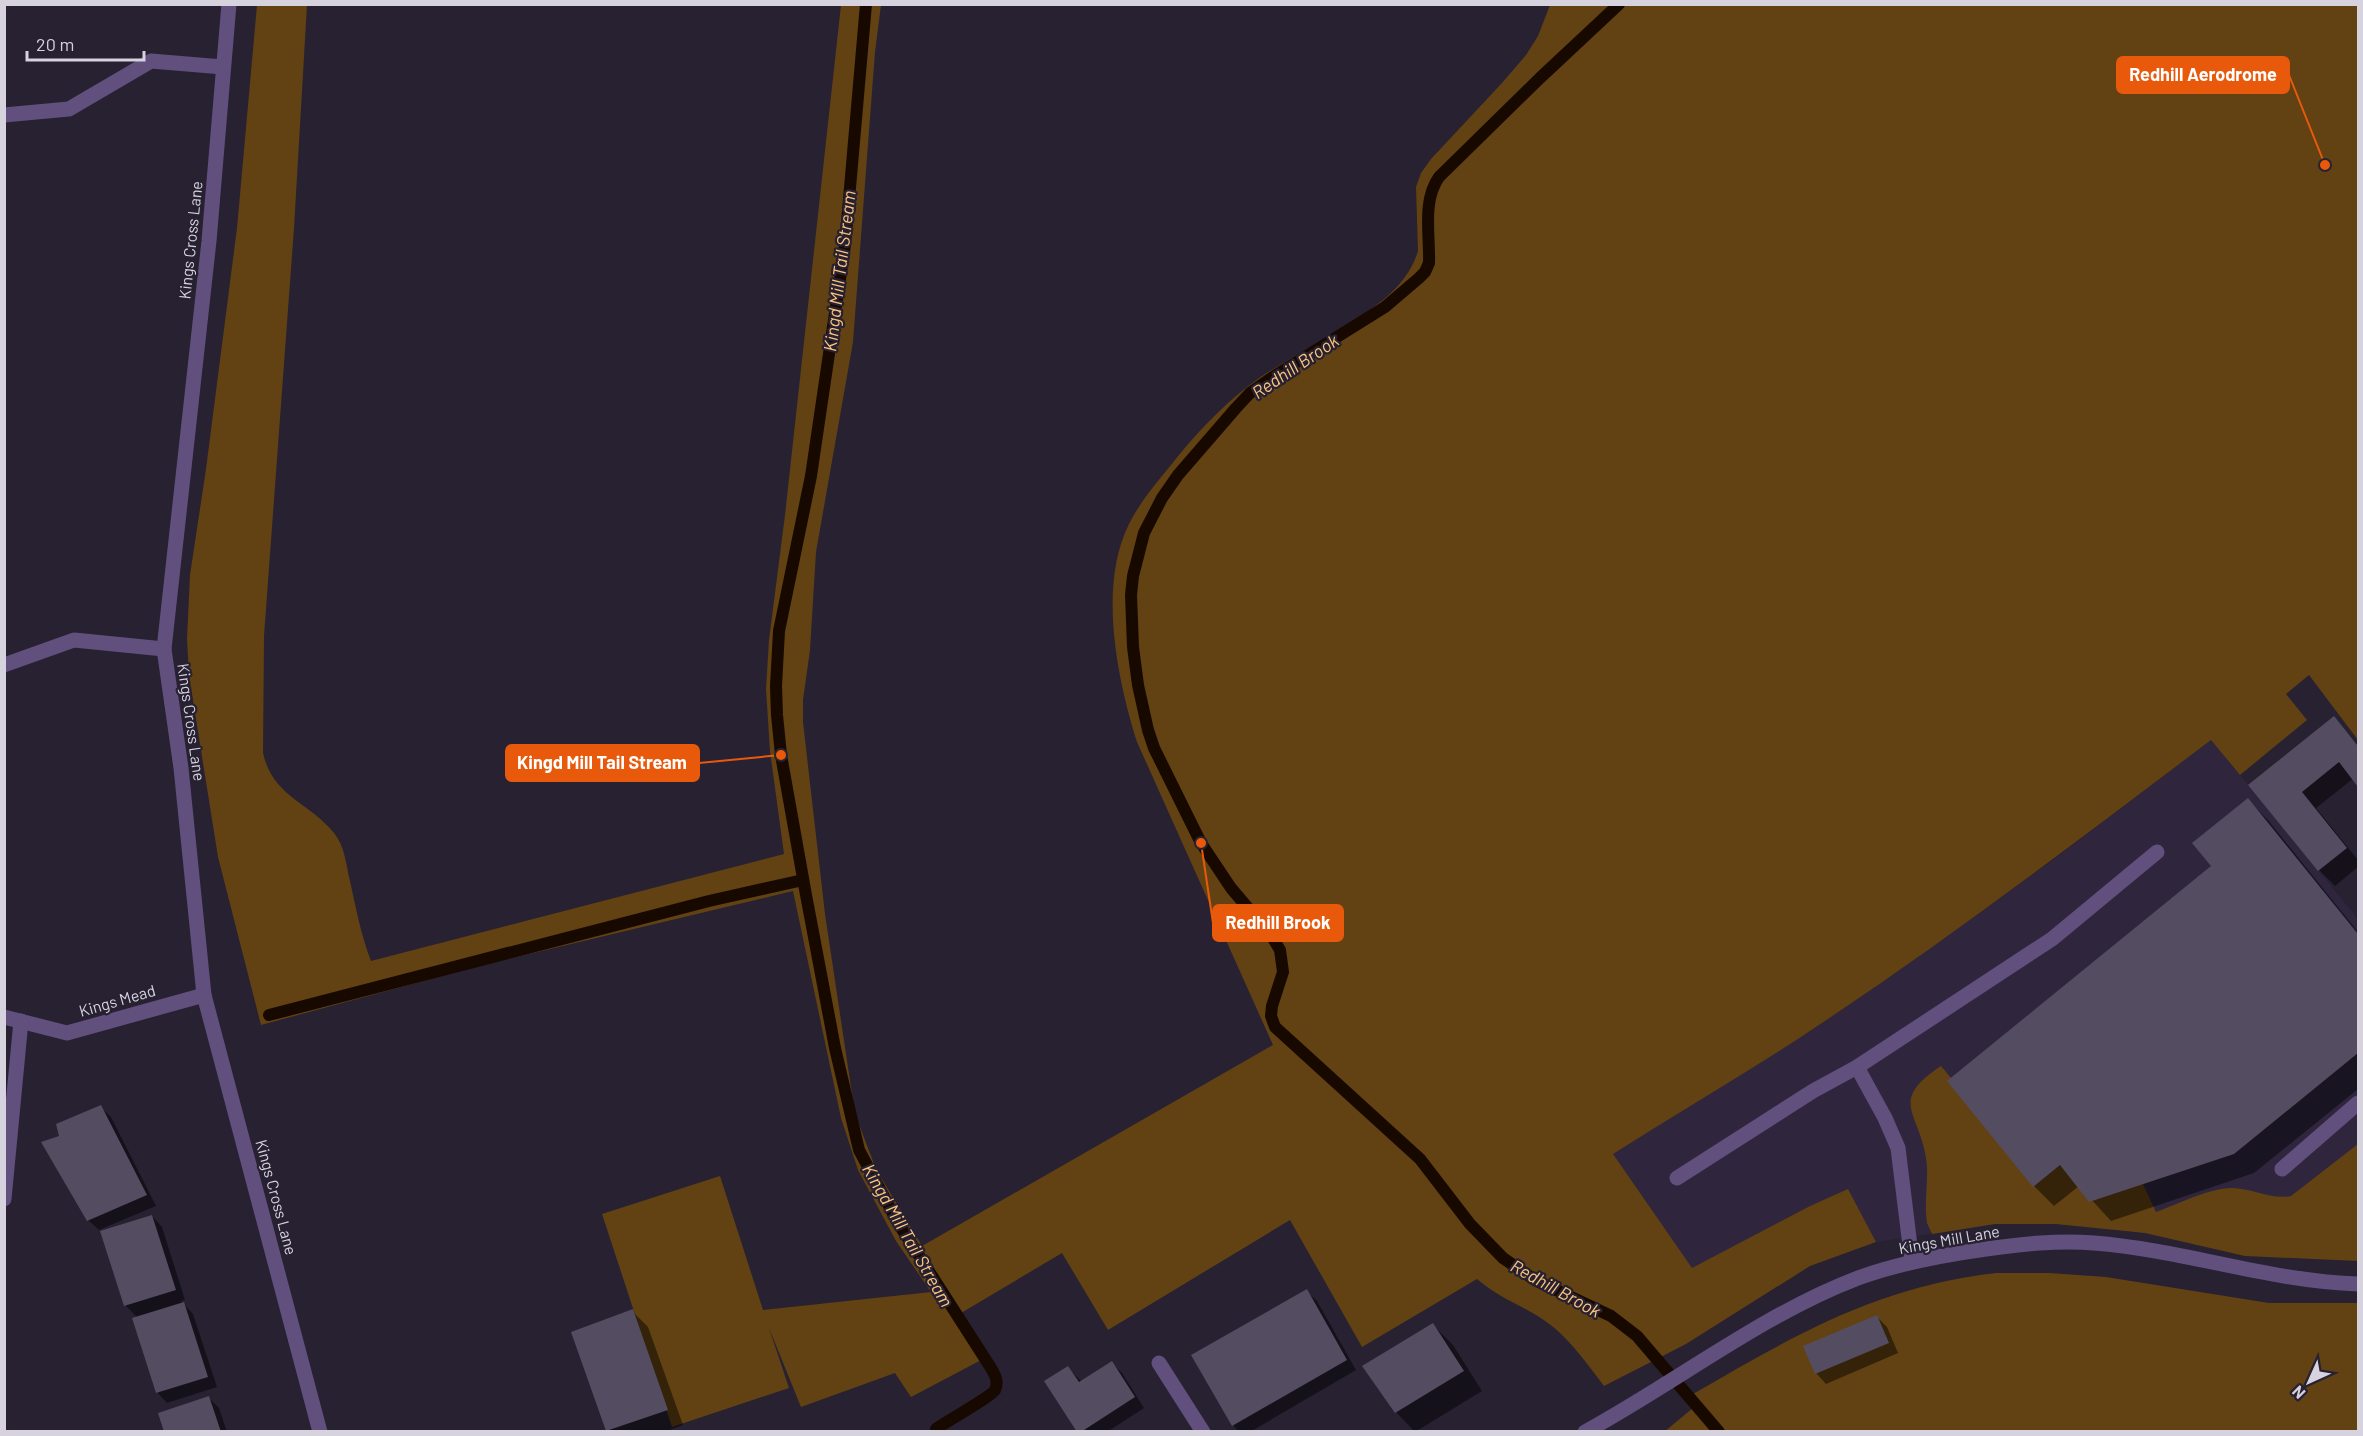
<svg xmlns="http://www.w3.org/2000/svg" width="2363" height="1436" font-family="Barlow,sans-serif">
<style>
.built{fill:#2f263e}
.green{fill:#624212}
.shadow{fill:#0007}
.lines{fill:none;stroke-linecap:round;stroke-linejoin:round}
.stream{stroke:#180900;stroke-width:12}
.building{fill:#544d62}
.lane{stroke:#614f7e;stroke-width:15}
.street{stroke:#614f7e;stroke-width:15}
.labels{text-anchor:middle;dominant-baseline:central;stroke-width:4.5;stroke-linejoin:round;paint-order:stroke}
.street-label{font-size:16px;fill:#d6d2de;stroke:#272132}
.water-label{font-size:18px;font-style:italic;fill:#fdc57c;stroke:#272132}
.leader{fill:none;stroke:#e8590c;stroke-width:2}
.callout-dot{fill:#e8590c;stroke:#272132;stroke-width:2}
.callout{fill:#e8590c;stroke:#e8590c;stroke-width:2}
.callout-label{font-size:18px;text-anchor:middle;font-weight:bold;fill:#fff}
</style>
<rect width="100%" height="100%" fill="#272132"/>
<path class="built" d="M2211,740L2358,919V1251L2245,1256L2145,1233L2084,1226L2021,1222L1995,1224L1876,1242L1848,1190L1810,1206L1692,1269L1612,1154L1812,1030L1907,965L2050,862Z"/>
<g class="green">
<path d="M257,5H307L294,228L264,636L263,753C273,797 309,802 334,833C345,846 346,865 350,881C356,908 361,935 371,961L784,854L770,751L766,689L769,640L785,515L841,5H881L875,52L853,342L816,552L810,650L803,700V722L825,914L855,1114L876,1169L922,1246L1273,1045L1137,742C1117,678 1098,586 1129,524C1140,502 1156,483 1171,465C1193,437 1219,409 1247,387C1273,367 1304,352 1332,334C1365,313 1406,292 1418,251L1416,187L1421,173L1431,159L1502,83L1526,55L1538,36L1550,5H2358V740L2309,675L2286,694L2307,720L2240,775L2211,740C2080,839 1950,938 1813,1029C1748,1072 1679,1112 1613,1154L1692,1268L1810,1206L1848,1189L1876,1242L1810,1266L1686,1344L1604,1386C1588,1365 1572,1342 1552,1326C1528,1307 1501,1300 1477,1279L1362,1347L1290,1220L1108,1330L1062,1253L961,1313L987,1357L911,1397L895,1373L801,1407L769,1328L789,1388L672,1427L602,1214L720,1176L763,1310L931,1292L896,1241L858,1170L841,1118L793,891L479,966L261,1025L218,857L189,675L187,639L190,575L206,469L237,228Z"/>
<path d="M1941,1066L2038,1182L2060,1165L2143,1184L2156,1212C2178,1204 2209,1188 2232,1188C2252,1188 2271,1200 2291,1196L2358,1144V1261L2245,1256L2145,1233L2056,1224H1995L1932,1234L1927,1223L1926,1214C1925,1195 1929,1176 1926,1158C1919,1112 1888,1101 1941,1066Z"/>
<path d="M1996,1273H2049L2106,1277L2269,1303H2358V1431L1664,1432L1699,1403L1693,1394C1795,1335 1876,1287 1996,1273Z"/>
</g>
<g class="shadow">
<path d="M2334,718L2358,745V784L2354,778L2316,808L2358,860V867L2335,886L2319,870L2250,786Z"/>
<path d="M2248,800L2268,820L2358,932V1089L2254,1173L2111,1221L2079,1186L2054,1206L2034,1186Z"/>
<path d="M100,1107L111,1117L156,1206L99,1230L88,1220Z"/>
<path d="M152,1216L162,1227L185,1300L181,1301L193,1314L217,1387L167,1403L157,1392L138,1318L126,1306L102,1232Z"/>
<path d="M1306,1291L1317,1301L1356,1370L1250,1432H1239L1233,1425Z"/>
<path d="M632,1311L648,1327L683,1425L664,1432L608,1430Z"/>
<path d="M1877,1317L1887,1327L1898,1353L1826,1384L1816,1373Z"/>
<path d="M1433,1325L1453,1345L1482,1391L1415,1432L1396,1412L1364,1366Z"/>
<path d="M1112,1363L1122,1373L1144,1408L1107,1432H1078L1068,1368L1082,1382Z"/>
<path d="M209,1398L219,1408L227,1432H165Z"/>
</g>
<g class="lines">
<g class="stream">
<path d="M866,4L845,245L811,476L779,631L776,686L777,715L781,755L806,895L835,1048L859,1150L898,1223L991,1368C995,1375 999,1382 995,1390C992,1396 946,1422 936,1429"/>
<path d="M1619,4L1540,78L1439,177C1422,201 1430,235 1429,263L1425,272L1419,278L1385,307L1273,377L1250,393L1236,408L1178,475L1162,498L1144,533L1133,576L1131,595L1133,647L1138,685L1148,730L1154,748L1201,843L1231,888L1271,935L1280,950L1283,972L1272,1006L1271,1016L1275,1027L1420,1159L1470,1224L1503,1258L1535,1280L1611,1316L1637,1336L1719,1432"/>
<path d="M269,1015L709,901L803,880"/>
</g>
</g>
<g class="building">
<path d="M2334,716L2358,746V787L2339,762L2302,792L2347,848L2318,871L2248,785Z"/>
<path d="M2248,798L2358,934V1053L2234,1154L2089,1202L2060,1165L2033,1187L1947,1081L2211,866L2192,843Z"/>
<path d="M101,1105L147,1195L87,1221L41,1142L59,1136L56,1124Z"/>
<path d="M152,1215L176,1290L124,1306L100,1231Z"/>
<path d="M1307,1289L1347,1360L1232,1426L1191,1355Z"/>
<path d="M184,1302L208,1377L156,1393L132,1318Z"/>
<path d="M633,1309L668,1410L606,1431L571,1332Z"/>
<path d="M1877,1315L1889,1343L1815,1374L1803,1346Z"/>
<path d="M1433,1323L1464,1371L1395,1413L1362,1366Z"/>
<path d="M1112,1361L1135,1397L1081,1432H1077L1044,1381L1068,1366L1079,1382Z"/>
<path d="M209,1396L221,1432H164L158,1413Z"/>
</g>
<g class="lines">
<g class="lane">
<path d="M1857,1067L1885,1118L1898,1148L1912,1262"/>
<path d="M2282,1169L2358,1103"/>
<path d="M1677,1178L1813,1091L1857,1067L2052,939L2157,852"/>
</g>
<g class="street">
<path d="M229,4L209,241L164,649L181,768L204,995L320,1432"/>
<path d="M4,115L69,109L151,61L223,67"/>
<path d="M4,665L74,640L164,649"/>
<path d="M4,1017L67,1033L204,995"/>
<path d="M4,1199L21,1021"/>
<path d="M1159,1363L1203,1432"/>
<path d="M1585,1432C1675,1383 1763,1314 1858,1278C1899,1263 1943,1255 1986,1249C2022,1244 2058,1240 2094,1243C2184,1250 2268,1281 2358,1284"/>
</g>
</g>
<g class="labels">
<g class="street-label">
<text transform="translate(190 240) rotate(-84)">Kings Cross Lane</text>
<text transform="translate(192 722) rotate(82)">Kings Cross Lane</text>
<text transform="translate(117 1000) rotate(-16)">Kings Mead</text>
<text transform="translate(277 1197) rotate(75)">Kings Cross Lane</text>
<text transform="translate(1949 1239) rotate(-10)">Kings Mill Lane</text>
</g>
<g class="water-label">
<text transform="translate(839 271) rotate(-83)">Kingd Mill Tail Stream</text>
<text transform="translate(1295 366) rotate(-34)">Redhill Brook</text>
<text transform="translate(908 1235) rotate(60)">Kingd Mill Tail Stream</text>
<text transform="translate(1556 1288) rotate(29)">Redhill Brook</text>
</g>
</g>
<path class="leader" d="M2325 165L2289 75M781 755L699 763M1201 843L1213 923"/>
<g class="callout-dot">
<circle cx="2325" cy="165" r="6"/>
<circle cx="781" cy="755" r="6"/>
<circle cx="1201" cy="843" r="6"/>
</g>
<g class="callout">
<rect x="2117" y="57" width="172" height="36" rx="6"/>
<rect x="506" y="745" width="193" height="36" rx="6"/>
<rect x="1213" y="905" width="130" height="36" rx="6"/>
</g>
<g class="callout-label">
<text x="2203" y="81">Redhill Aerodrome</text>
<text x="602" y="769">Kingd Mill Tail Stream</text>
<text x="1278" y="929">Redhill Brook</text>
</g>
<rect width="2363" height="1436" fill="none" stroke="#d6d2de" stroke-width="12"/>
<g transform="translate(2309 1382) rotate(225)" stroke="#272132" stroke-width="4.5" paint-order="stroke">
<path d="M0-4.5L10 22L0 15L-10 22Z" fill="#d6d2de"/>
<text y="-9" font-size="16" font-weight="bold" text-anchor="middle" fill="#d6d2de">N</text>
</g>
<path d="M27 51v9h117v-9" fill="none" stroke="#d6d2de" stroke-width="3"/>
<text x="36" y="51" font-size="18" fill="#d6d2de" stroke="#272132" stroke-width="4.5" paint-order="stroke">20 m</text>
</svg>
